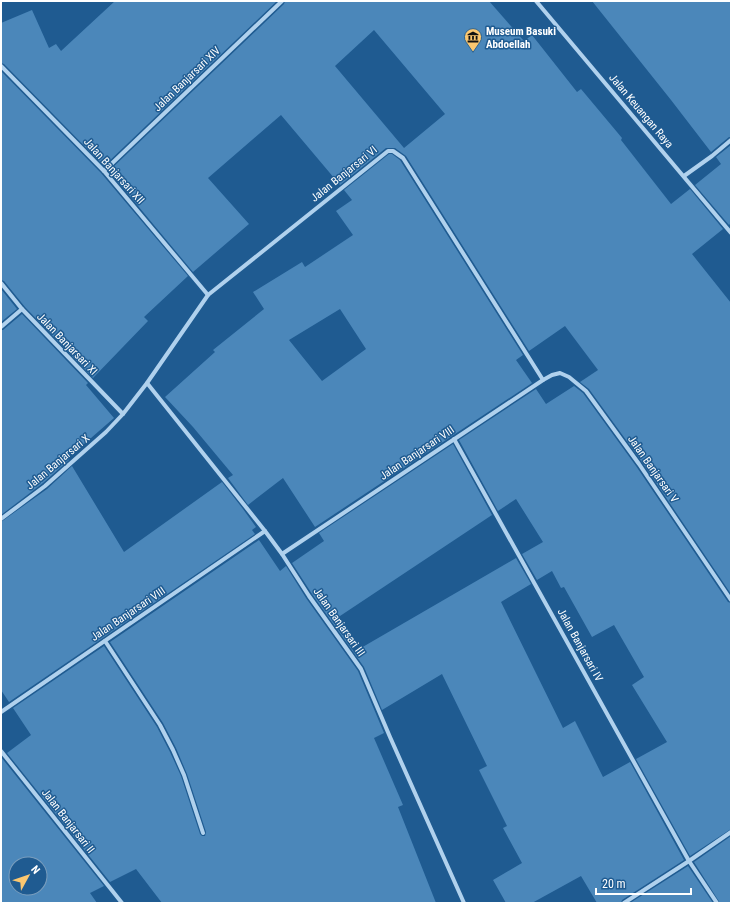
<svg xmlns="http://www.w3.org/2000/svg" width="732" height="904" font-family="'Roboto Condensed',sans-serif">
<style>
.building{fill:#4b87ba;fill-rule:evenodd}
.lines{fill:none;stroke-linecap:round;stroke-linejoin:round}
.street{stroke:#b0d1ed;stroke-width:4}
.labels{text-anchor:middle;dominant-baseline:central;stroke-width:3;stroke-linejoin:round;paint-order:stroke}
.poi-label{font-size:11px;font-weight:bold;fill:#fff;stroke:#1f5b91;text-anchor:start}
.street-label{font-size:11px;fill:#fff;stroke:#1f5b91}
</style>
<rect width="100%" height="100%" fill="#1f5b91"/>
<g class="building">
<path d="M115,1H277L104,166L4,64L1,63V23L32,10L49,48L56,44L61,51Z"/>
<path d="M285,1H489L524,41L532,35L577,92L581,89L622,138L621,140L671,204L690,189L723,229L692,254L731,303V594L642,462L589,389L580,382L598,370L565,326L529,351L406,156L395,148H386L340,185L281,115L208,178L249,224L193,272L109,171L284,4ZM374,30L445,114L404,148L335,66Z"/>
<path d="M592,1H731V137H729L711,152L671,100Z"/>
<path d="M1,71L101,173L188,276L144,317L148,321L93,378L25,307L4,281L1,280Z"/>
<path d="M731,145V223L729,225L695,185L721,164L716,157Z"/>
<path d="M389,154H392L400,160L523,355L516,360L532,383L315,527L283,478L248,505L228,478L233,475L193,427L165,397L215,352L213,350L264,309L253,292L302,262L305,267L353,235L336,211L352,200L344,190ZM340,309L366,349L322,381L289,340Z"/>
<path d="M1,289L17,309L1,322Z"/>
<path d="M22,314L88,383L86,385L114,418L68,458L69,460L43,483L1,515V330H3Z"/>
<path d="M574,386L583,393L636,466L728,602L731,603V829L690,856L636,759L667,742L632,685L644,677L614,625L592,637L564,587L561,588L552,571L537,580L522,554L543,542L516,499L498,511L459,440L536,389L546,404Z"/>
<path d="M453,444L492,515L334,620L354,652L516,558L531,584L501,602L563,728L575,721L603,777L630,762L684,860L622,900L621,903H597L581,876L532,903H506L493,880L522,863L503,828L507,826L479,770L487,766L442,674L382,710L364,667L312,594L292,563L324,541L319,533Z"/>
<path d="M72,466L124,552L222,482L243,509L256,527L252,530L255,534L9,702L1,690V522L47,489Z"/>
<path d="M259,540L280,571L286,566L306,598L358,671L384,733L374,738L403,805L398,807L436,903H162L136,869L110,882L7,753L31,735L13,708L104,646L157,727L170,752L181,776L200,834L202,836H205L206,832L187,774L176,748L163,723L110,642Z"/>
<path d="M1,757L104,886L90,893L97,903H1ZM16,864H40V888H16Z"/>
<path d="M731,836V903H720L694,862Z"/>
<path d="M688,866L713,903H630Z"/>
</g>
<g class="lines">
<g class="street">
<path d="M536,1L731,233"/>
<path d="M1,66L104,171L208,295"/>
<path d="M104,171L282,1"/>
<path d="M684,176L712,156L731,140"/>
<path d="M1,283L22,309L123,414"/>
<path d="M1,327L22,309"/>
<path d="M147,383L265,531L282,554L309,596L361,669L390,737L464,903"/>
<path d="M454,439L689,861L717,903"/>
<path d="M1,519L45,486L106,432L123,414L147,383L208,295L388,151H393L403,158L543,380"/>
<path d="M282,554L543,380L552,375L560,373L569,377L586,391L639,464L731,600"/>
<path d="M105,641L160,725L173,750L184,775L203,833"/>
<path d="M1,712L265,531"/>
<path d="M1,751L122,903"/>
<path d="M624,903L689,861L731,832"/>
</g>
</g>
<defs>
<g id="museum-pin" transform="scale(0.9)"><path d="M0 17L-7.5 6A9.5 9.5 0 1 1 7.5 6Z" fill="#fbc770" stroke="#1f5b91"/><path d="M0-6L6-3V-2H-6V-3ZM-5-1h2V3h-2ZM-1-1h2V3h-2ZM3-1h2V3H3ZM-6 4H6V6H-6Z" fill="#111"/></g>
</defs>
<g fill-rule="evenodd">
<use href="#museum-pin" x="473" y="37"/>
</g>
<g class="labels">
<g class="poi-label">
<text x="486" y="31">Museum Basuki<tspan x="486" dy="13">Abdoellah</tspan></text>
</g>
<g class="street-label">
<text transform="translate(187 79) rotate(-44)">Jalan Banjarsari XIV</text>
<text transform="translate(641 111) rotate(50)">Jalan Keuangan Raya</text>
<text transform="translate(114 171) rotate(48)">Jalan Banjarsari XII</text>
<text transform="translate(344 174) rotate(-39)">Jalan Banjarsari VI</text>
<text transform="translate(67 344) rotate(46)">Jalan Banjarsari XI</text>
<text transform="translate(417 453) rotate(-34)">Jalan Banjarsari VIII</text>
<text transform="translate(58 462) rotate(-40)">Jalan Banjarsari X</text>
<text transform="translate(653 469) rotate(55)">Jalan Banjarsari V</text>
<text transform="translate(128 614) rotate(-34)">Jalan Banjarsari VIII</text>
<text transform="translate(339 622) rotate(55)">Jalan Banjarsari III</text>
<text transform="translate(580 645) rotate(61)">Jalan Banjarsari IV</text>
<text transform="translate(68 821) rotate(52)">Jalan Banjarsari II</text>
</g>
</g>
<rect width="732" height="904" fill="none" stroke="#ffffff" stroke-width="4"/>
<g transform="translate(28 876) rotate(50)"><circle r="19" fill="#1f5b91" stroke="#799dbd"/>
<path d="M0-3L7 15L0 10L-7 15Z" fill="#fbc770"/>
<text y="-6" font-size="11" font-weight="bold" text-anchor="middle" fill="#ffffff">N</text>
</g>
<path d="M596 888v6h95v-6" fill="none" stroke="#ffffff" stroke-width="2"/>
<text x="602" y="888" font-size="12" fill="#ffffff" stroke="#1f5b91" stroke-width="3" paint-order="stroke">20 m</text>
</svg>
